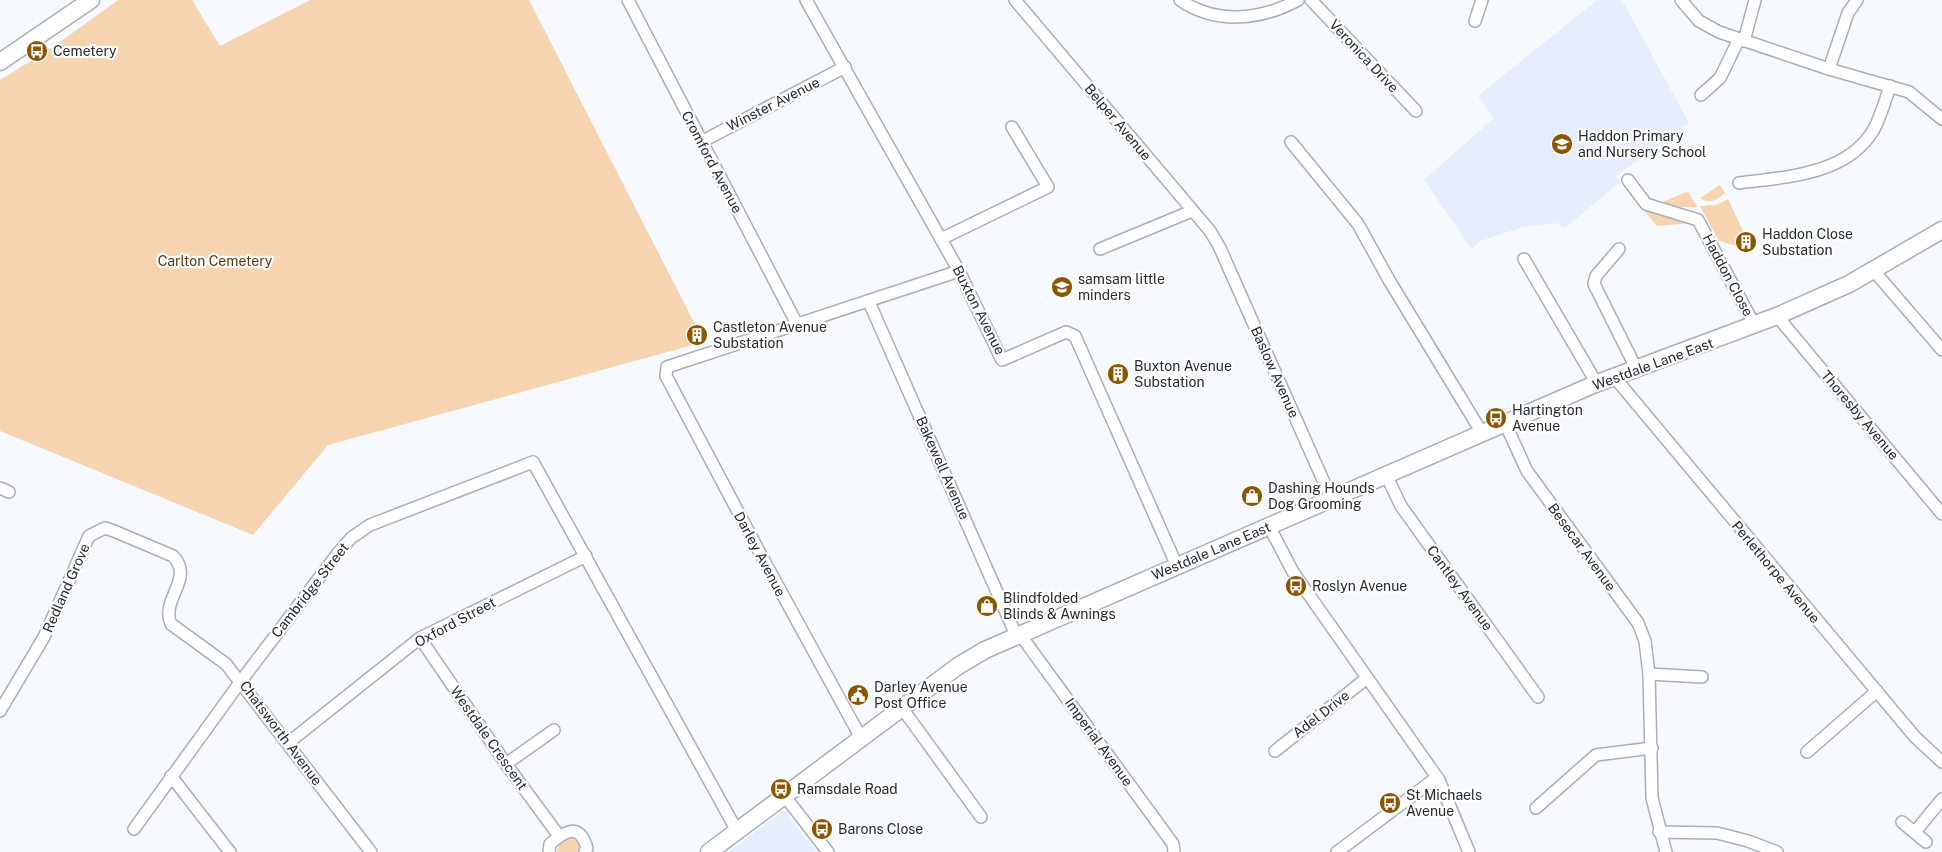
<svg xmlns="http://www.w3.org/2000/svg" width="1942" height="852" font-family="'Public Sans',sans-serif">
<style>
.built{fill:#e6edfd}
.green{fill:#f6d4af}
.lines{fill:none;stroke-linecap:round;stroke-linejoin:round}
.street-casing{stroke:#a8aeba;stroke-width:14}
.secondary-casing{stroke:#a8aeba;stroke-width:19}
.street{stroke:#fff;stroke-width:11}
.secondary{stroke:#fff;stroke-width:16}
.labels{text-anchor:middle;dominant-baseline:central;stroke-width:4.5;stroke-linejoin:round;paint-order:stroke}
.poi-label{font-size:14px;fill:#27292d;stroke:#fff;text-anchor:start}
.street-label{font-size:14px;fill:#27292d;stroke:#fff}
.park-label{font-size:14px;fill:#5a390a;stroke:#fff}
</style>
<rect width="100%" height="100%" fill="#f6f9fe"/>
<g class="built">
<path d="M1597,0H1622L1689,123L1616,176L1620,182L1565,228L1555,223L1523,227L1480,241L1472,249L1424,180L1494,118L1478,96Z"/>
<path d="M784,810L816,852H729Z"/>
</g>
<g class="green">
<path d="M118,0H192L220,46L310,0H529L704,342L328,445L253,535L0,431V80L53,47Z"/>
<path d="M1720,185L1725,193C1716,200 1710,205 1700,198Z"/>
<path d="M1686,192L1689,193L1697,207H1674L1663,202Z"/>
<path d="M1728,199L1745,235L1740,238L1744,248L1719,241L1700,206L1716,205Z"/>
<path d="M1643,209C1658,215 1679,213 1692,223L1657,226Z"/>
<path d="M571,837L580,844L578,852H557L559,845Z"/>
</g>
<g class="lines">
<g class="street-casing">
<g id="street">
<path d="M628,0L797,324"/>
<path d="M806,0L959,271L1002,360L1066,332L1075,336L1177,566"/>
<path d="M1015,0L1210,231L1219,246L1331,498"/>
<path d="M1180,0C1216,25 1261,20 1298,0"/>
<path d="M1311,0L1416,111"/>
<path d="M1681,0L1699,21L1719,32L1829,69L1909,92L1942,119"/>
<path d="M1475,21L1482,0"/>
<path d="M1744,41L1755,0"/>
<path d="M1829,69L1848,13L1857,0"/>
<path d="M1701,95L1720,78L1739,39"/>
<path d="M701,142L845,67"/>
<path d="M1291,142L1358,224L1389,280L1482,433"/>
<path d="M1628,180L1646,204L1698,220L1755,326"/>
<path d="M1739,183C1785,177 1848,175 1874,129C1881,116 1885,101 1890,86"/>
<path d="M941,239L1048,187L1012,127"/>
<path d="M1100,249L1192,211"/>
<path d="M1619,249L1596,276L1594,284L1637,370"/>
<path d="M1524,259L1593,377L1595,384"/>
<path d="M1874,271L1942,350"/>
<path d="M869,302L1016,635"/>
<path d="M1777,316L1942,514"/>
<path d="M1615,378L1915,737L1942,762"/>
<path d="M1505,423L1527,471L1638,623L1645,641L1649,674L1652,798L1666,852"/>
<path d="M1386,475L1401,506L1538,697"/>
<path d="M0,488L9,492"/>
<path d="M1269,526L1293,572L1439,780L1469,852"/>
<path d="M1019,633L1173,844L1174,852"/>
<path d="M420,638L506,764L559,836"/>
<path d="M1649,674L1702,677"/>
<path d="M902,708L981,817"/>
<path d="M0,711L44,637L89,536L105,528L114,531L173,556C195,578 160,600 171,624L226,664L371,852"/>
<path d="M861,738L761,555L666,376L667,367L959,271"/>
<path d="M288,743L420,638L586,556"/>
<path d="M1275,751L1367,678"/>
<path d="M1807,752L1877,691"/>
<path d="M506,764L554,730"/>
<path d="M171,776L230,852"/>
<path d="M784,795L828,852"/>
<path d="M1536,808L1596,755L1652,748"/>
<path d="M1902,822L1926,842"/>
<path d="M134,829L241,681L338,553L351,538L370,525L533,462L737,831"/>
<path d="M1659,832L1717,833L1748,841L1777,852"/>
<path d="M1915,832L1942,799"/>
<path d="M549,852L550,844C565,831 579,822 587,848L585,852"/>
<path d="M1337,852L1432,781L1439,780"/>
</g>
</g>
<g class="secondary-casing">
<g id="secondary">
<path d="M0,62L91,0"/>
<path d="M709,852L958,666L985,650L1595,384L1777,316L1849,284L1942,230"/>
</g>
</g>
<use href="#street" class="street"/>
<use href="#secondary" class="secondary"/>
</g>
<defs>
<g id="bus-disc" transform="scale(1.125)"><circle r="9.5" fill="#8a5601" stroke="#fff"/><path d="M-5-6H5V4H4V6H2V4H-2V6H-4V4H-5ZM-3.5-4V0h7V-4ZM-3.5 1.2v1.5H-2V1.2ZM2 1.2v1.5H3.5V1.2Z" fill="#fff"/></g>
<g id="school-disc" transform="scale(1.125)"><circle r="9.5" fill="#8a5601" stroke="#fff"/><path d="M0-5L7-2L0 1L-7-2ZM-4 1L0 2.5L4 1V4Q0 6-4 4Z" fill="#fff"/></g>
<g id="building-disc" transform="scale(1.125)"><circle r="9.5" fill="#8a5601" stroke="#fff"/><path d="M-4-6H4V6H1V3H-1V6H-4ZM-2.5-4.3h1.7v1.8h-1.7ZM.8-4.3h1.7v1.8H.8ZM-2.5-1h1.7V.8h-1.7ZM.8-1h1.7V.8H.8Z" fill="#fff"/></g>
<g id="shop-disc" transform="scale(1.125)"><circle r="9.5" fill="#8a5601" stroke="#fff"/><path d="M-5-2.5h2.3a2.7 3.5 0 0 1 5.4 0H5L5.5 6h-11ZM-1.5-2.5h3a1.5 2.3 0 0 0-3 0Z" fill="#fff"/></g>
<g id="civic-disc" transform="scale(1.125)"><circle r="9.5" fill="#8a5601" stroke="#fff"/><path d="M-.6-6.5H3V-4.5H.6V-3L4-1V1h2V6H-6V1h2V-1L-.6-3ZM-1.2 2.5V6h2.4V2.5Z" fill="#fff"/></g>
</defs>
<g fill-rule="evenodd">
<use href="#bus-disc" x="37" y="51"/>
<use href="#school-disc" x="1562" y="144"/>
<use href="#building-disc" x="1746" y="242"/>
<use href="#school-disc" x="1062" y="287"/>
<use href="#building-disc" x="697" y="335"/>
<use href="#building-disc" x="1118" y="374"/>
<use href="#bus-disc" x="1496" y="418"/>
<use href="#shop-disc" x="1252" y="496"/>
<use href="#bus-disc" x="1296" y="586"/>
<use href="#shop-disc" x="987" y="606"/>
<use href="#civic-disc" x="858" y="695"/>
<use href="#bus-disc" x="781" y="789"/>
<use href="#bus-disc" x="1390" y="803"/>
<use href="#bus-disc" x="822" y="829"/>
</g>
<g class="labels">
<g class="poi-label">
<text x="53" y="51">Cemetery</text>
<text x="1578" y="136">Haddon Primary<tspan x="1578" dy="16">and Nursery School</tspan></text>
<text x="1762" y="234">Haddon Close<tspan x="1762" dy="16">Substation</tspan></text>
<text x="1078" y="279">samsam little<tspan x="1078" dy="16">minders</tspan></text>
<text x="713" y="327">Castleton Avenue<tspan x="713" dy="16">Substation</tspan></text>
<text x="1134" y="366">Buxton Avenue<tspan x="1134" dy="16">Substation</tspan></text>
<text x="1512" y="410">Hartington<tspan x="1512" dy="16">Avenue</tspan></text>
<text x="1268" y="488">Dashing Hounds<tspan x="1268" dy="16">Dog Grooming</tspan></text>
<text x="1312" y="586">Roslyn Avenue</text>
<text x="1003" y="598">Blindfolded<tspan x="1003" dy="16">Blinds &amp; Awnings</tspan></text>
<text x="874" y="687">Darley Avenue<tspan x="874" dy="16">Post Office</tspan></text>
<text x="797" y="789">Ramsdale Road</text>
<text x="1406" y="795">St Michaels<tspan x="1406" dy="16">Avenue</tspan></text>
<text x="838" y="829">Barons Close</text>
</g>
<g class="street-label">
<text transform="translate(1364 56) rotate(47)">Veronica Drive</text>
<text transform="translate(773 104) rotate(-27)">Winster Avenue</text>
<text transform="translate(1118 122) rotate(50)">Belper Avenue</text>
<text transform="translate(712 162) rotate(62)">Cromford Avenue</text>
<text transform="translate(1728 275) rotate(62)">Haddon Close</text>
<text transform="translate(979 310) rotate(63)">Buxton Avenue</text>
<text transform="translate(1653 364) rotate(-20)">Westdale Lane East</text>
<text transform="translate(1275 372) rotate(66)">Baslow Avenue</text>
<text transform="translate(1860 415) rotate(50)">Thoresby Avenue</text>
<text transform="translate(943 468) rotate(66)">Bakewell Avenue</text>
<text transform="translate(1582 547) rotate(54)">Besecar Avenue</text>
<text transform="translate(1211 551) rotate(-23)">Westdale Lane East</text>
<text transform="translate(760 554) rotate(62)">Darley Avenue</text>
<text transform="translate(1776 572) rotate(50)">Perlethorpe Avenue</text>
<text transform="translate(66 588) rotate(-66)">Redland Grove</text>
<text transform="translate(1460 588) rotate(54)">Cantley Avenue</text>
<text transform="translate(310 590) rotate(-52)">Cambridge Street</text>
<text transform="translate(455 622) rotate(-28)">Oxford Street</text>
<text transform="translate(1321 714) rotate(-38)">Adel Drive</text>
<text transform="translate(281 733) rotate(53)">Chatsworth Avenue</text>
<text transform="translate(489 738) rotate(55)">Westdale Crescent</text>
<text transform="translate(1099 742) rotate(54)">Imperial Avenue</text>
</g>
<g class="park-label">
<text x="215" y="261">Carlton Cemetery</text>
</g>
</g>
</svg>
